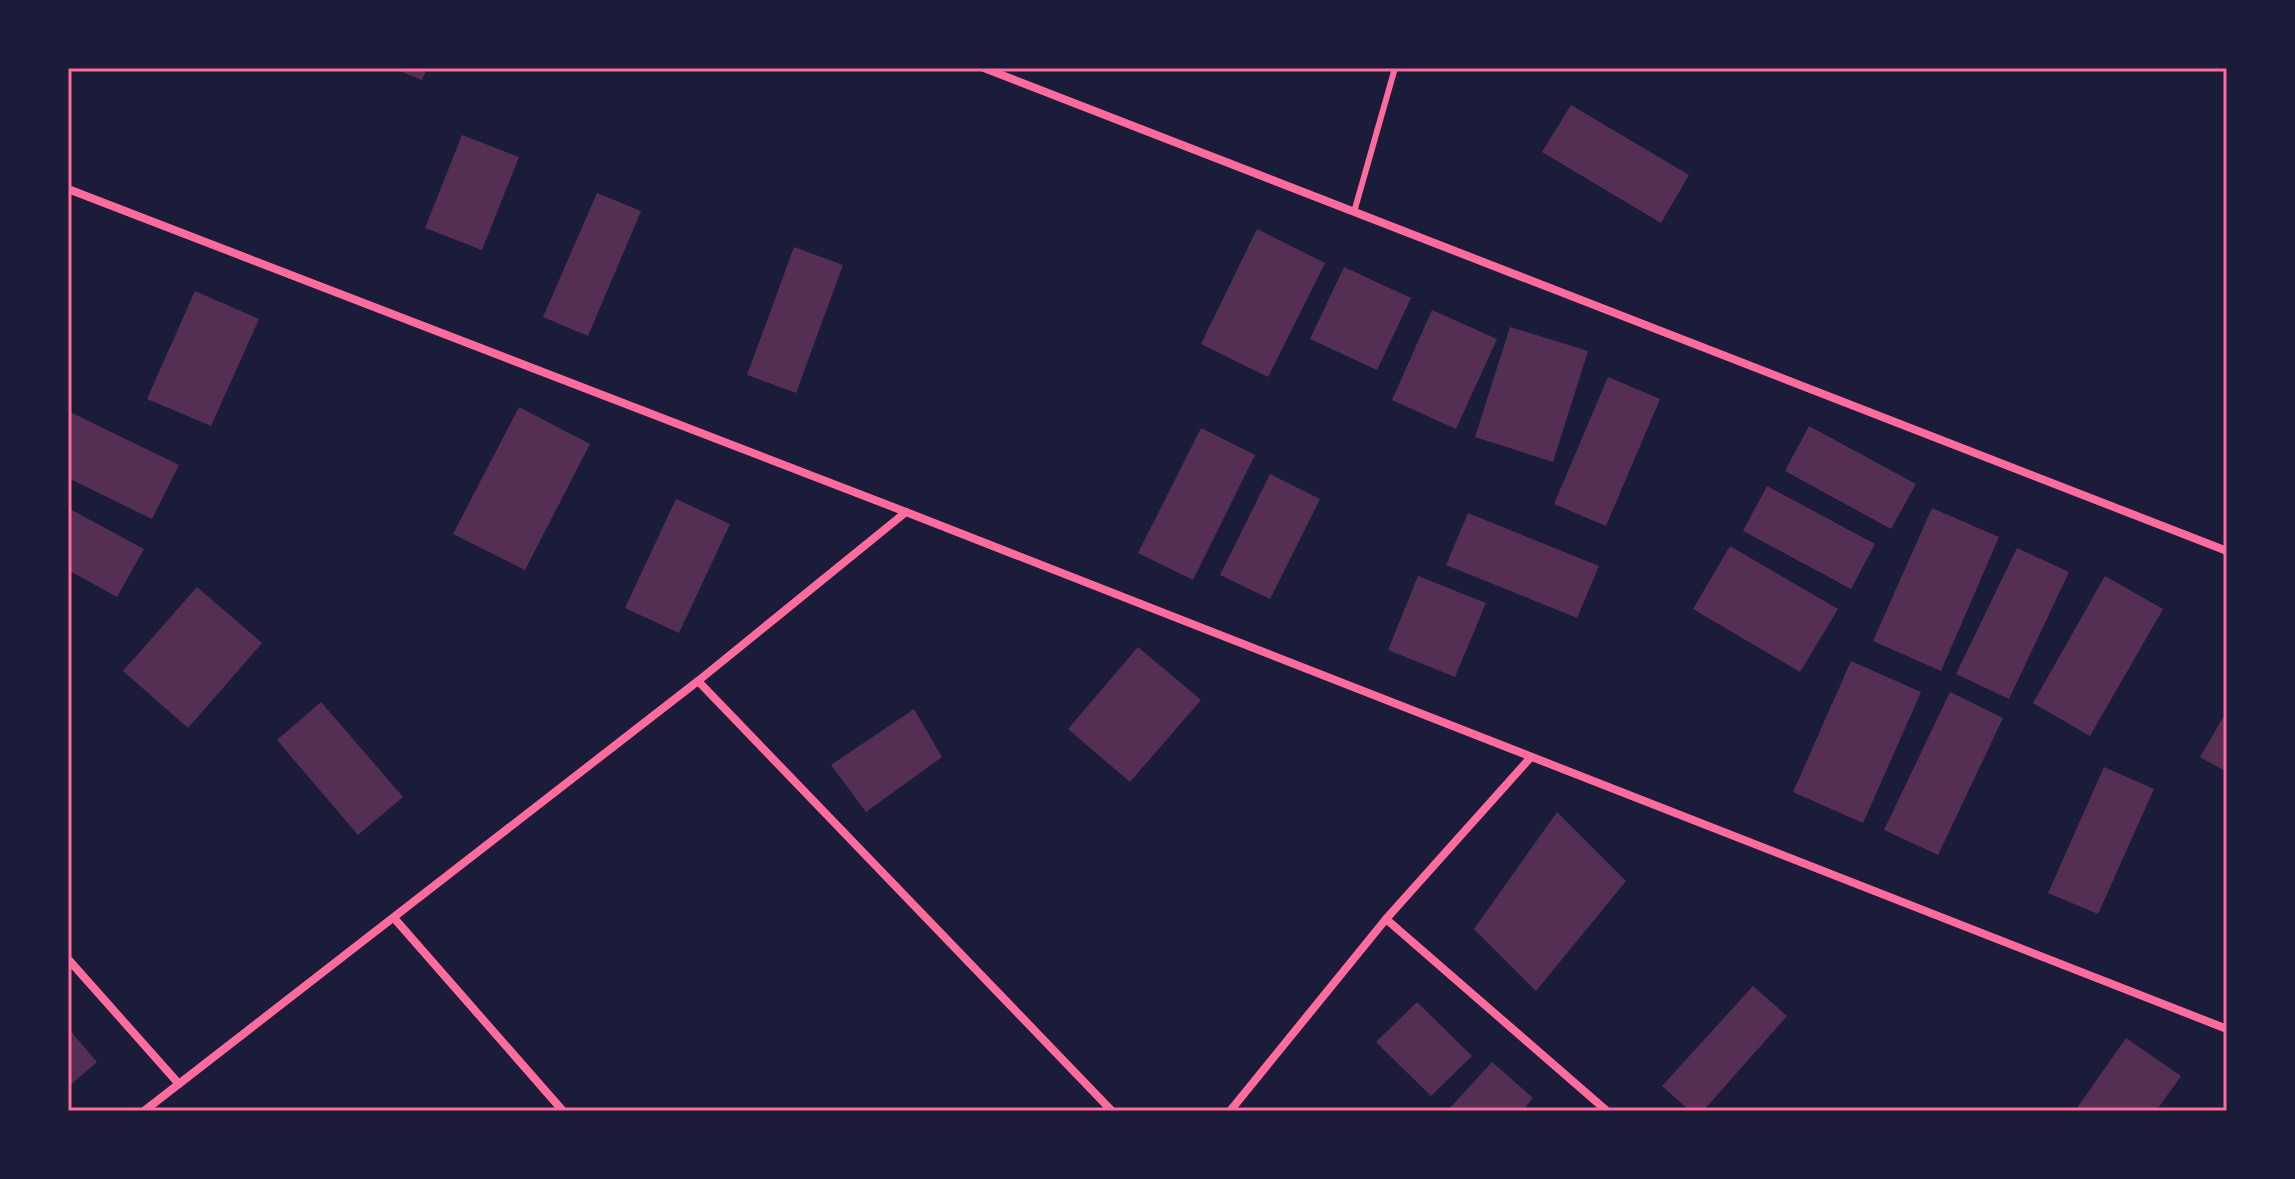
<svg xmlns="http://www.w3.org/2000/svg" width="2295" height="1179" font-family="'Source Serif 4',serif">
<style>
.building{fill:#542f53}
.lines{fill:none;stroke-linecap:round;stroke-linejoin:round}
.service{stroke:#ff6b9d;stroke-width:6}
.minor{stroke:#ff6b9d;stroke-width:8}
.neatline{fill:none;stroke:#ff6b9d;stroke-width:3}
</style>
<rect width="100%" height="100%" fill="#1b1b3a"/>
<g class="building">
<path d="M393,68H427L422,80Z"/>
<path d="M1571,105L1689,175L1661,223L1542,152Z"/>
<path d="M462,135L519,157L482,250L425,228Z"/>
<path d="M597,193L641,211L588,336L543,317Z"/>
<path d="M1257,229L1325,263L1268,377L1201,344Z"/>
<path d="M794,247L843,265L796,393L747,375Z"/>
<path d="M1344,267L1411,298L1377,370L1310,339Z"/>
<path d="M195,291L259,319L211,426L147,399Z"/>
<path d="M1432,310L1497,339L1456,429L1392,400Z"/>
<path d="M1510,327L1588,351L1553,462L1475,437Z"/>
<path d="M1608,377L1660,399L1606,526L1554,504Z"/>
<path d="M519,407L590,444L525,570L453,534Z"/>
<path d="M68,411L179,465L152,519L68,478Z"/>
<path d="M1809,426L1916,484L1891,529L1785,471Z"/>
<path d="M1201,428L1255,455L1193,580L1138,553Z"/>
<path d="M1270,474L1320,499L1270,599L1220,575Z"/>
<path d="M1767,486L1875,544L1851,589L1743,531Z"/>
<path d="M676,499L730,524L679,633L625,608Z"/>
<path d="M68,508L144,549L117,597L68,570Z"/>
<path d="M1932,508L1999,537L1941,671L1873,641Z"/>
<path d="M1468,513L1599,566L1577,618L1446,565Z"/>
<path d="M1730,546L1838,609L1800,672L1693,609Z"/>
<path d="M2017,548L2069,572L2009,699L1956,674Z"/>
<path d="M1418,576L1486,603L1455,677L1388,650Z"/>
<path d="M2105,576L2163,609L2090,736L2033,703Z"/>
<path d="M197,587L262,643L188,728L123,671Z"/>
<path d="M1138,647L1201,700L1130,782L1068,729Z"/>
<path d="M1851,661L1921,692L1863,823L1793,792Z"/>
<path d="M1950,692L2003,718L1938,855L1884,830Z"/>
<path d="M321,702L403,797L358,835L277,740Z"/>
<path d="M914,709L942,757L866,812L831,765Z"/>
<path d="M2227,711V772L2200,757Z"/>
<path d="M2104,767L2154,789L2098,914L2048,893Z"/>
<path d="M1557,812L1626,881L1536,991L1474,929Z"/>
<path d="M1753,986L1787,1016L1703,1111H1690L1662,1086Z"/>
<path d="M1417,1002L1472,1056L1431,1096L1376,1042Z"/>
<path d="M68,1028L97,1062L68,1087Z"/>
<path d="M2126,1038L2181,1076L2156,1111H2075Z"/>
<path d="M1492,1062L1533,1098L1522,1111H1447Z"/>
</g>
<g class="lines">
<path class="service" d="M1354,212L1395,68"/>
<g class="minor">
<path d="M984,68L2227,551"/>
<path d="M68,189L906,512L2227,1029"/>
<path d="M698,681L1112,1111"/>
<path d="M394,918L563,1111"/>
<path d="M1386,919L1607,1111"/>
<path d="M68,959L179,1084"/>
<path d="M144,1111L698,681L906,512"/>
<path d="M1230,1111L1386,919L1531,757"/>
</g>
</g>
<rect width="2295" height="1179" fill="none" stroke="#1b1b3a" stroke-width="140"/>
<rect x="70" y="70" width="2155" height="1039" class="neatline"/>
</svg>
